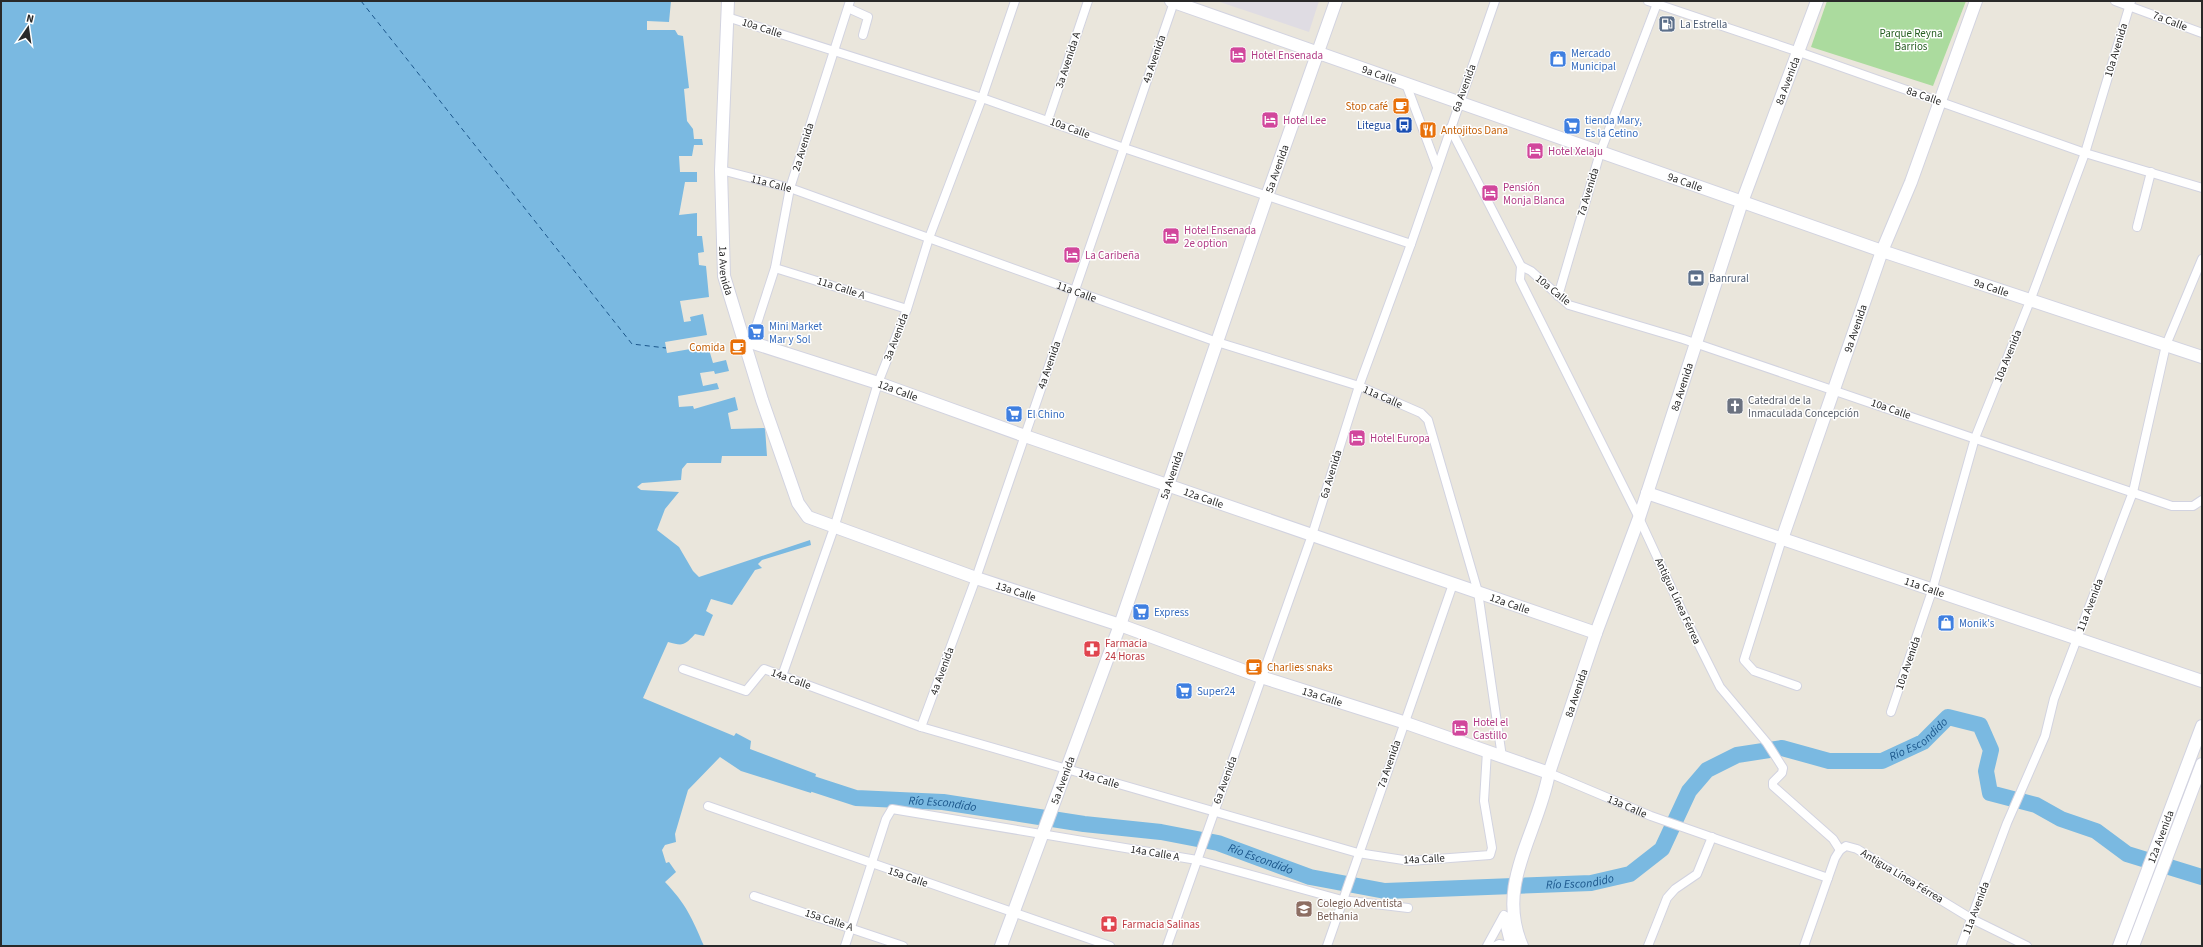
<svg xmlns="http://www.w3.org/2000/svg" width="2203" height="947" font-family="'Source Sans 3',sans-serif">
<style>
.industrial{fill:#dfdce3}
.green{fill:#abdb9e}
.water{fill:#7ab9e1}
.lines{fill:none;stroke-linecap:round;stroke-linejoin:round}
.river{stroke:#7ab9e1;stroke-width:16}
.ferry{stroke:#1b568b;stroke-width:1;stroke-dasharray:5 4;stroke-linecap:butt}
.street-casing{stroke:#d2d3e0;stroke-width:10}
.secondary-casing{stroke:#d2d3e0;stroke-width:14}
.street{stroke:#fff;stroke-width:8}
.secondary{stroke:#fff;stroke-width:12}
.labels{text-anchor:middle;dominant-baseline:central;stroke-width:3;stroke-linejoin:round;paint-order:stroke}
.street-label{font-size:11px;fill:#292929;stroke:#fff}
.service-label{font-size:11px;fill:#4e5e75;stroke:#fff;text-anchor:start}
.park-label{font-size:11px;fill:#265e21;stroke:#fff}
.shop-label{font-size:11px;fill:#366cbe;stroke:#fff;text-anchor:start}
.hotel-label{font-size:11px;fill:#b23c85;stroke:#fff;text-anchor:start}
.food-label{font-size:11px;fill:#c56008;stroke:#fff;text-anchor:end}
.transit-label{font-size:11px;fill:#164399;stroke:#fff;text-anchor:end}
.worship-label{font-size:11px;fill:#5b616d;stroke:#fff;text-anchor:start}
.health-label{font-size:11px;fill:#be3a42;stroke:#fff;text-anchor:start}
.education-label{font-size:11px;fill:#785e54;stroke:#fff;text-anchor:start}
.water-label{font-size:12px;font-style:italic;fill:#1b568b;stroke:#fff}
</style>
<rect width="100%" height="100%" fill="#eae6dc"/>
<path class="industrial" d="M1217,1H1319L1309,32Z"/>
<path class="green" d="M1827,1H1966L1933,86L1811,47Z"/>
<path class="water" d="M1,1H671L669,22L647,21V30H675L678,35L683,36L689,88L684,89L687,121L693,129L694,139H702L703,145H694L692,156H679L680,172H697V182H685L679,215L697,213V236H702L704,252L698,253L699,265L706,266L709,297L680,301L684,322L691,321L690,317L703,314L707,335L665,342L667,353L708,346L713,363L726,360L729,371L715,374L714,371L700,373L703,386L717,383L719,389L678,396L679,407L693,406L694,409L735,397L738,410L728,413L731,429L765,428L767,456H722L721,463H687L682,469L681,480L642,483L637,487L641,490L679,492L665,509L657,530L679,547L693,571L699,577L810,540L811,545L762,560L758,564L762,568L755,570L732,605L711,599L706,611L713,615L704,636L695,634C684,646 683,646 668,642L643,698L734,736L736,733L751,741L750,749L816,774L811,793L741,771L720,757L688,790L675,834L676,842L665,845L662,850L666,863L669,862L676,872L665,882C686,904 692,918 704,946H1Z"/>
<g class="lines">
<path class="river" id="s1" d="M813,784L856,798L943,802L1084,824L1161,832L1218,843L1310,877L1385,891L1591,883L1630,874L1662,849L1689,791L1707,770L1737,755L1782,748L1829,761H1882L1923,742L1948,717L1980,725L1991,750L1986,771L1990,793L2036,805L2061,819L2096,831L2127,854L2202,877"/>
<path class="ferry" d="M361,1L632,344L666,348"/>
<g class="street-casing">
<g id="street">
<path d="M1648,1L1799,52L2085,153L2202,188"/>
<path d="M2115,1L2202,33"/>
<path d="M848,8L868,17L863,35"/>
<path d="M727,17L982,98L1124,148L1411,244"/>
<path d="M1406,84L1437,167"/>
<path d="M1048,120L1088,1"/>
<path d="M1450,128L1521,266L1520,280L1639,518L1683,613L1720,687L1767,743L1783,768L1782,773L1773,782V786L1833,839L1840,850"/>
<path id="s2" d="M721,170L790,188L1217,342L1359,386L1421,413L1428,420L1478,592L1502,757"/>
<path d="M2137,227L2151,172"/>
<path d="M1521,266L1531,271L1569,305L1683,339L2172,506H2193L2202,500"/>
<path d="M775,268L907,309"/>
<path d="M1558,296L1600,153L1658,1"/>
<path d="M751,342L775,268L790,188L850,1"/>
<path d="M1782,539L1744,660L1754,671L1797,686"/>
<path d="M683,669L746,691L764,669L921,727L1358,853L1410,861L1490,855L1492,848L1484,801L1487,751"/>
<path d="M782,676L834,528L878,383L907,309L929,238L982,98L1015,1"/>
<path d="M1891,712L1932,591L1975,438L2030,301L2085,153L2131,1"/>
<path d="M921,727L976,578L1174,2"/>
<path id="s3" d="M1549,773L1651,816L1828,878"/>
<path d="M708,806L1110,946"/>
<path d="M754,896L903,946"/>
<path d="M845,946L886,819L892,809L1197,860L1342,900L1408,908"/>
<path d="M1167,946L1312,535L1359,386L1411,244L1495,1"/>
<path d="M1327,946L1453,584"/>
<path d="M1487,946L1504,915"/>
<path d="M1495,946L1499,944L1509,946"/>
<path d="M1648,946L1667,898L1675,889L1697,874L1712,837"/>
<path d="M1804,946L1835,858L1840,850L1846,846L1857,849L1972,919L2027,946"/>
<path d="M1961,946L2007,823L2045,736L2054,699L2133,492L2166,345L2202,259"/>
</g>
</g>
<g class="secondary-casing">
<g id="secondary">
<path id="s4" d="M728,1L721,170L724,276L762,400L798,503L808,517L976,578L1120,625L1261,677L1403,722L1549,773"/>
<path id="s5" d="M1171,1L1882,251L2202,357"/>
<path id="s6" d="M744,340L878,383L1025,436L1596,633"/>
<path id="s7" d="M1647,493L2202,681"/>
<path id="s8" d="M1782,539L1882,251L1911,182L1976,1"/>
<path d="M1505,918L1512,946"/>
<path id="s9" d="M1001,946L1120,625L1267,196L1336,1"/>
<path id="s10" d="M1522,946C1495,884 1538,834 1549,773L1596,633L1639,518L1742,202L1817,1"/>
<path id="s11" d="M2119,946L2202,726"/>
<path d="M2133,946L2202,764"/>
</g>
</g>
<use href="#street" class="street"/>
<use href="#secondary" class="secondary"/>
</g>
<defs>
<g id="fuel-square" transform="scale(0.9)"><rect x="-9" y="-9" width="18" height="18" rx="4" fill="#5c6f8a" stroke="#fff"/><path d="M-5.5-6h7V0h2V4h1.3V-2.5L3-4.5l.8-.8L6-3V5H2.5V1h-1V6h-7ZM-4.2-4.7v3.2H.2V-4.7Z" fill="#fff"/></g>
<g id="hotel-square" transform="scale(0.9)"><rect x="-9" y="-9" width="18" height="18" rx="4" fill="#d1479c" stroke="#fff"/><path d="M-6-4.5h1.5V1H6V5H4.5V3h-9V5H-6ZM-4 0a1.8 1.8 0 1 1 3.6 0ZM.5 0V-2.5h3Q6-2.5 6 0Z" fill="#fff"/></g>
<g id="shop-square" transform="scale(0.9)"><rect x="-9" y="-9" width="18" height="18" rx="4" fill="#3f7fe0" stroke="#fff"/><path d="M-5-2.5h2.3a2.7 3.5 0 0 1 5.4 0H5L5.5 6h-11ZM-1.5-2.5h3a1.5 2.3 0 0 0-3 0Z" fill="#fff"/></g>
<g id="cafe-square" transform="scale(0.9)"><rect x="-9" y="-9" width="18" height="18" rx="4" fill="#e8710a" stroke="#fff"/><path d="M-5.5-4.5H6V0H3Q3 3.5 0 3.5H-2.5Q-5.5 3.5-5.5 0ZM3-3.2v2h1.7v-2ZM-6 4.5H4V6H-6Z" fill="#fff"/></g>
<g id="bus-square" transform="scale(0.9)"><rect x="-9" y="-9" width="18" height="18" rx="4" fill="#1a4fb4" stroke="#fff"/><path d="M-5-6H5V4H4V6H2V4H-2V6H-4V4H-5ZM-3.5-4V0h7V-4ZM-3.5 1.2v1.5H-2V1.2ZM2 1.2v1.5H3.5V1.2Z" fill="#fff"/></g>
<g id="supermarket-square" transform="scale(0.9)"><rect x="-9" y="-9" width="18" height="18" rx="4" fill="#3f7fe0" stroke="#fff"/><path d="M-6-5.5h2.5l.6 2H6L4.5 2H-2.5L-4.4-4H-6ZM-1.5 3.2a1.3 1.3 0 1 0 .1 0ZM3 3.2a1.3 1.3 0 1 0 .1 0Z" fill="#fff"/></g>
<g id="restaurant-square" transform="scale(0.9)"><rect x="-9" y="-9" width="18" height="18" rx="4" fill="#e8710a" stroke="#fff"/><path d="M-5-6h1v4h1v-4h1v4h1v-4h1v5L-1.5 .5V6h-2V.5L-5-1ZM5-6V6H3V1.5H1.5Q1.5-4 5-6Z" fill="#fff"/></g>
<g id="bank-square" transform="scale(0.9)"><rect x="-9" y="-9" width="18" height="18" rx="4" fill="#5c6f8a" stroke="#fff"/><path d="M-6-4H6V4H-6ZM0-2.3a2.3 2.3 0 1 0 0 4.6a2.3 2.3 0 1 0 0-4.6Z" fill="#fff"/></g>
<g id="church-square" transform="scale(0.9)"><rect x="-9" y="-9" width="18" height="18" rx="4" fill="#6b7280" stroke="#fff"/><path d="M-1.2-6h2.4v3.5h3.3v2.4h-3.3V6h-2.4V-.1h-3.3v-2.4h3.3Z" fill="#fff"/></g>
<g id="pharmacy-square" transform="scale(0.9)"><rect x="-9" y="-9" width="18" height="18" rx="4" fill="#e0444e" stroke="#fff"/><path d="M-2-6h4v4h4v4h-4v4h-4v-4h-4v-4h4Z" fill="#fff"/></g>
<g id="school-square" transform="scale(0.9)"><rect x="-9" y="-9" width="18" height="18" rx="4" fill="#8d6e63" stroke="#fff"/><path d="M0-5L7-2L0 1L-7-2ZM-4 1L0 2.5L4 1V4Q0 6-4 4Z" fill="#fff"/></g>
</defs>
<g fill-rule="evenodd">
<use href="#fuel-square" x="1667" y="24"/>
<use href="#hotel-square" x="1238" y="55"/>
<use href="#shop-square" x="1558" y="59"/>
<use href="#cafe-square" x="1401" y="106"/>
<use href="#hotel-square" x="1270" y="120"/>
<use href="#bus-square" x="1404" y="125"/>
<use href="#supermarket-square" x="1572" y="126"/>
<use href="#restaurant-square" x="1428" y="130"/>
<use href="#hotel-square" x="1535" y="151"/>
<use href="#hotel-square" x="1490" y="193"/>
<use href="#hotel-square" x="1171" y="236"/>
<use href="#hotel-square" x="1072" y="255"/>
<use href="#bank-square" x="1696" y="278"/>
<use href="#supermarket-square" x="756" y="332"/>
<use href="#cafe-square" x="738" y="347"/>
<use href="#church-square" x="1735" y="406"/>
<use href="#supermarket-square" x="1014" y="414"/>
<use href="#hotel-square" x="1357" y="438"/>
<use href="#supermarket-square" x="1141" y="612"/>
<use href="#shop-square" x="1946" y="623"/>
<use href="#pharmacy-square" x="1092" y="649"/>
<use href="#cafe-square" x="1254" y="667"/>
<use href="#supermarket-square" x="1184" y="691"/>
<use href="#hotel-square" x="1460" y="728"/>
<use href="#school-square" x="1304" y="909"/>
<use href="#pharmacy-square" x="1109" y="924"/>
</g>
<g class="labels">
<g class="street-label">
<text transform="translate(2170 21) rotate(21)">7a Calle</text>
<text transform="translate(762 28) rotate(18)">10a Calle</text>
<text transform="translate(2116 50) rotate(-73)">10a Avenida</text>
<text transform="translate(1154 59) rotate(-71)">4a Avenida</text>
<text transform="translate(1068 60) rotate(-72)">3a Avenida A</text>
<text stroke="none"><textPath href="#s5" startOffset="221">9a Calle</textPath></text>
<text stroke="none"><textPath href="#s10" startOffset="912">8a Avenida</textPath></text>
<text transform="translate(1464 88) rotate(-70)">6a Avenida</text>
<text transform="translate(1924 96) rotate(19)">8a Calle</text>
<text transform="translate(1070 128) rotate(20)">10a Calle</text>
<text transform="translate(803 147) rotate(-73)">2a Avenida</text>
<text stroke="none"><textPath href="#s9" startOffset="825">5a Avenida</textPath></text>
<text stroke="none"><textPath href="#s2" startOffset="52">11a Calle</textPath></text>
<text stroke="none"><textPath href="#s5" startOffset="545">9a Calle</textPath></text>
<text transform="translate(1588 192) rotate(-73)">7a Avenida</text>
<text stroke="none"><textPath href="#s4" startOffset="270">1a Avenida</textPath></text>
<text transform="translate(841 288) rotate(18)">11a Calle A</text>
<text stroke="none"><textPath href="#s5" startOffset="869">9a Calle</textPath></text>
<text transform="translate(1553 290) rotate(39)">10a Calle</text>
<text stroke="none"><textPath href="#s2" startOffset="376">11a Calle</textPath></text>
<text stroke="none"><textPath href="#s8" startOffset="223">9a Avenida</textPath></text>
<text transform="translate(896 337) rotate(-69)">3a Avenida</text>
<text transform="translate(2008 356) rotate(-68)">10a Avenida</text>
<text transform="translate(1049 365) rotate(-71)">4a Avenida</text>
<text stroke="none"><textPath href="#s10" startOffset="588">8a Avenida</textPath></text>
<text stroke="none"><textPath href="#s6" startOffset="162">12a Calle</textPath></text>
<text stroke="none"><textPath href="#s2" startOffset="700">11a Calle</textPath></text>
<text transform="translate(1891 409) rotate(19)">10a Calle</text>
<text stroke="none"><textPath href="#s9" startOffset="501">5a Avenida</textPath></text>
<text transform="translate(1331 474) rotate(-73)">6a Avenida</text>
<text stroke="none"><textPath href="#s6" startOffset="486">12a Calle</textPath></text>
<text stroke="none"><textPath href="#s7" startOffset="293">11a Calle</textPath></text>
<text stroke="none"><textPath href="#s4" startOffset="752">13a Calle</textPath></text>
<text transform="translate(1678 601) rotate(65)">Antigua Línea Férrea</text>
<text stroke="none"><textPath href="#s6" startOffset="810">12a Calle</textPath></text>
<text transform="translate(2090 605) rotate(-69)">11a Avenida</text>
<text transform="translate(1908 663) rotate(-71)">10a Avenida</text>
<text transform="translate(942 671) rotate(-70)">4a Avenida</text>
<text transform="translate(791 679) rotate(20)">14a Calle</text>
<text stroke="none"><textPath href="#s10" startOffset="264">8a Avenida</textPath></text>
<text stroke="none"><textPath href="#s4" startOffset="1076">13a Calle</textPath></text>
<text transform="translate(1389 764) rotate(-71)">7a Avenida</text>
<text transform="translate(1099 779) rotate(17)">14a Calle</text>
<text stroke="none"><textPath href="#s9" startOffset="177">5a Avenida</textPath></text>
<text transform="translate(1225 780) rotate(-70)">6a Avenida</text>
<text stroke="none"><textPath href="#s3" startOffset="85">13a Calle</textPath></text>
<text stroke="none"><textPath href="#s11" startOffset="117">12a Avenida</textPath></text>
<text transform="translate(1155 853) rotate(9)">14a Calle A</text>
<text transform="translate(1424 859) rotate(-3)">14a Calle</text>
<text transform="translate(1902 876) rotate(31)">Antigua Línea Férrea</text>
<text transform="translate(908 877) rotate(19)">15a Calle</text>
<text transform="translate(1976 908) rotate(-69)">11a Avenida</text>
<text transform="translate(829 920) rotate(18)">15a Calle A</text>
</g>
<g class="service-label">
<text x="1680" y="24">La Estrella</text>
<text x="1709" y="278">Banrural</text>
</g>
<g class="park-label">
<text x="1911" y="33">Parque Reyna<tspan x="1911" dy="13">Barrios</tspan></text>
</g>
<g class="shop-label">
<text x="1571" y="53">Mercado<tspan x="1571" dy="13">Municipal</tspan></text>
<text x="1585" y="120">tienda Mary,<tspan x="1585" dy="13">Es la Cetino</tspan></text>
<text x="769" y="326">Mini Market<tspan x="769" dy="13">Mar y Sol</tspan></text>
<text x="1027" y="414">El Chino</text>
<text x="1154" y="612">Express</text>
<text x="1959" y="623">Monik's</text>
<text x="1197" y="691">Super24</text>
</g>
<g class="hotel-label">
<text x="1251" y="55">Hotel Ensenada</text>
<text x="1283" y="120">Hotel Lee</text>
<text x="1548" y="151">Hotel Xelaju</text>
<text x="1503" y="187">Pensión<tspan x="1503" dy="13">Monja Blanca</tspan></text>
<text x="1184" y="230">Hotel Ensenada<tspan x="1184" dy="13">2e option</tspan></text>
<text x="1085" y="255">La Caribeña</text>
<text x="1370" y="438">Hotel Europa</text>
<text x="1473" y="722">Hotel el<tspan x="1473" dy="13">Castillo</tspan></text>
</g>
<g class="food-label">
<text x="1388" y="106">Stop café</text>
<text x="1441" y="130" text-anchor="start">Antojitos Dana</text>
<text x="725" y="347">Comida</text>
<text x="1267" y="667" text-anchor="start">Charlies snaks</text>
</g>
<g class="transit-label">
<text x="1391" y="125">Litegua</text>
</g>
<g class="worship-label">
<text x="1748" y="400">Catedral de la<tspan x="1748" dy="13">Inmaculada Concepción</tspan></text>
</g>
<g class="health-label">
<text x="1105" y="643">Farmacia<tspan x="1105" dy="13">24 Horas</tspan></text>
<text x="1122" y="924">Farmacia Salinas</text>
</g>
<g class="education-label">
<text x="1317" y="903">Colegio Adventista<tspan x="1317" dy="13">Bethania</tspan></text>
</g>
<g class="water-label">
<text stroke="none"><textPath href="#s1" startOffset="1187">Río Escondido</textPath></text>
<text stroke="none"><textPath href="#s1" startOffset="132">Río Escondido</textPath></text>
<text stroke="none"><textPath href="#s1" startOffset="456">Río Escondido</textPath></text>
<text stroke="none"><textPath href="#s1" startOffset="780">Río Escondido</textPath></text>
</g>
</g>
<rect width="2203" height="947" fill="none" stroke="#292929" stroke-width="4"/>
<g transform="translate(28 28) rotate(13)" stroke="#ffffff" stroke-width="3" paint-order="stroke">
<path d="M0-3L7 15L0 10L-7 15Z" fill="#292929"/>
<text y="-6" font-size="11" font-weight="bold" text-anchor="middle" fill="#292929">N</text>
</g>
</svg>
